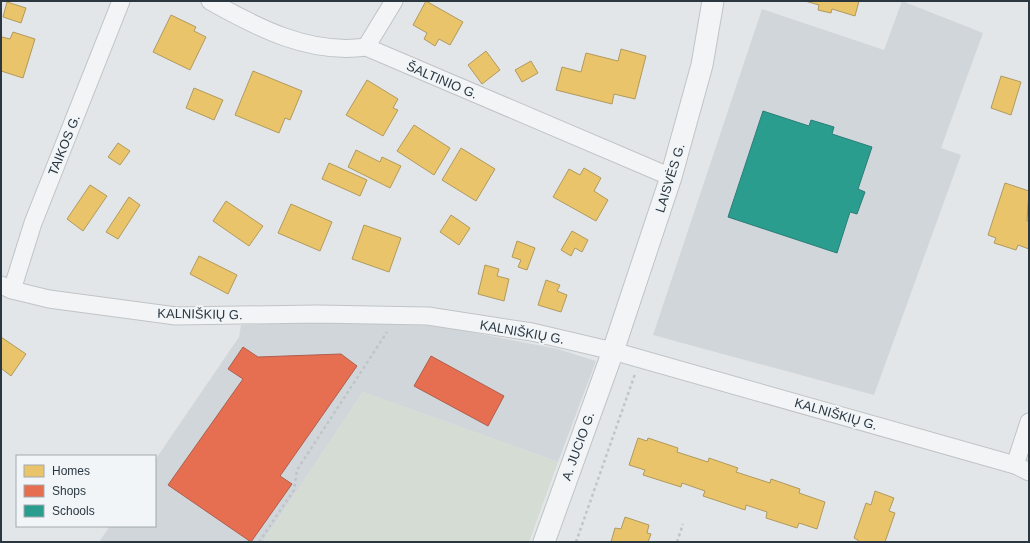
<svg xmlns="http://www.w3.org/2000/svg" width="1030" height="543" font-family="Arial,sans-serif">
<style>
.built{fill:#d1d6db}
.green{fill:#d5dcd4}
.homes{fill:#e9c46a;stroke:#b09a5e}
.shops{fill:#e76f51;stroke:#ae5e4c}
.schools{fill:#2a9d8f;stroke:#2a7e78}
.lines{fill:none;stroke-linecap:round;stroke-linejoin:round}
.minor-casing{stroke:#c1c4c6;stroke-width:19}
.tertiary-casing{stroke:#c1c4c6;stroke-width:23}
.path{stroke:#c1c5c7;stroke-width:2.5;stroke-dasharray:3 3;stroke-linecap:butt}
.minor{stroke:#f2f4f5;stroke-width:17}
.tertiary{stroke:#f2f4f5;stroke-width:21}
.labels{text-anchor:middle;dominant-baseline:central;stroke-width:4;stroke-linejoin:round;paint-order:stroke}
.street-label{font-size:13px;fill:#2a3741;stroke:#f1f5f7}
</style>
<rect width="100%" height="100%" fill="#e3e6e8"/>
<g class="built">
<path d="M902,1L983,33L941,148L961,155L874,395L653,335L762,9L884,50Z"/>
<path d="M340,322L439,326L558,349L596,361L558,462L363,392L263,542H99L110,526H155V460L239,337L241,325Z"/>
</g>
<path class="green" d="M363,392L558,462L529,542H263Z"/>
<g class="homes">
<path d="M426,1L463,22L450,45L439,39L435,46L424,39L427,33L413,25Z"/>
<path d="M805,1H859L855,16L832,9L831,13L818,10L819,5Z"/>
<path d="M7,2L26,8L21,23L3,17Z"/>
<path d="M171,15L196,27L194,31L206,37L190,70L153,52Z"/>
<path d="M13,32L35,39L23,78L1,71V40L2,37L10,39Z"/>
<path d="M621,49L646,56L635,99L614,94L612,104L556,90L562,67L581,72L586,53L618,61Z"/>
<path d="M486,51L500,70L482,84L468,65Z"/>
<path d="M531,61L538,73L522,82L515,70Z"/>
<path d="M253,71L302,91L290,120L285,118L279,133L235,115Z"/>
<path d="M1001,76L1021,82L1011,115L991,108Z"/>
<path d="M367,80L398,99L393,108L398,110L383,136L346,115Z"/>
<path d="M194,88L223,100L214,120L186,108Z"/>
<path d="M414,125L450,148L434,175L397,151Z"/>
<path d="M118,143L130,151L120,165L108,157Z"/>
<path d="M461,148L495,169L476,201L442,180Z"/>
<path d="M356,150L380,162L382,157L401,166L390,188L348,167Z"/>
<path d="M329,163L367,180L360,196L322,179Z"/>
<path d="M584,168L601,178L594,191L608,200L596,221L553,197L569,169L580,175Z"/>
<path d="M1005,183L1029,191L1027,221H1029V249L1018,245L1016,250L994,243L996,238L988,235Z"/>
<path d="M90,185L107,196L83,231L67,219Z"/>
<path d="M129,197L140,205L118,239L106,232Z"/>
<path d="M226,201L263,226L249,246L213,221Z"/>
<path d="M291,204L332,222L320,251L278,233Z"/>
<path d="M451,215L470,228L459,245L440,232Z"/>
<path d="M364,225L401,238L389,272L352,259Z"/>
<path d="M572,231L588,240L582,252L575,248L571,256L561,250Z"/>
<path d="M517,241L535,248L527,270L518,267L521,260L512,257Z"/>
<path d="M199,256L237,275L228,294L190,274Z"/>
<path d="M485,265L499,269L497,276L509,279L504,301L478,294Z"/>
<path d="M546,280L560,285L557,291L567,295L561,312L538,305Z"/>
<path d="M1,337L26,354L11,376L2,369L1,370Z"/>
<path d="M638,438L647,441L648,438L678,448L677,452L708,462L709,458L738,468L736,472L770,483L771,479L800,489L799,493L825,502L817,529L799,523L797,528L766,518L767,512L746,505L745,510L703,496L705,491L682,483L681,487L643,475L645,470L629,465Z"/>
<path d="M875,491L894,498L889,511L895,513L885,542H858V540L854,538L866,503L871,505Z"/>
<path d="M625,517L649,525L647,533L651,534L648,542H611L615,528L621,529Z"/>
</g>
<g class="shops">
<path d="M243,347L258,357L341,354L357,366L280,476L292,484L251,542L168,485L243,379L228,369Z"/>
<path d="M431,356L504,396L488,426L414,386Z"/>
</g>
<path class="schools" d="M763,111L809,126L811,120L834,127L832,134L872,147L858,189L865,192L857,214L850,212L837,253L728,217Z"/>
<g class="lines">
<g class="minor-casing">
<g id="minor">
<path d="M210,1C258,28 310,55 366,47L671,177"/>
<path d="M366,47L394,1"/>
<path d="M1,285L12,290L49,299L176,316L317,314L428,316L532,332L613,351L1015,465L1029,472"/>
<path d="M12,290L33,223L121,1"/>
<path d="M1015,465L1029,422"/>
</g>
</g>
<g class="tertiary-casing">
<path id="tertiary" d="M544,542L613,351L671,177L702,65L713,1"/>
</g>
<g class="path">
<path d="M259,542L294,490L297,470L387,332"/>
<path d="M576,542L635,374"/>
<path d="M677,542L683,524"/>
</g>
<use href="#minor" class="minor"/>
<use href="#tertiary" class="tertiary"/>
</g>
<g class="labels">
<g class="street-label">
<text transform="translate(442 80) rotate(23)">ŠALTINIO G.</text>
<text transform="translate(64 145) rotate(-68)">TAIKOS G.</text>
<text transform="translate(670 178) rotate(-73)">LAISVĖS G.</text>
<text transform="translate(200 314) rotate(1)">KALNIŠKIŲ G.</text>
<text transform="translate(522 332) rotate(10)">KALNIŠKIŲ G.</text>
<text transform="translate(836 414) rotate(16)">KALNIŠKIŲ G.</text>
<text transform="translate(578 446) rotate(-70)">A. JUCIO G.</text>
</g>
</g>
<rect width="1030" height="543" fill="none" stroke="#2a3741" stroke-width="4"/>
<rect x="16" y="455" width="140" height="72" fill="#f1f5f7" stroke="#a1a9ae"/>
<rect x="24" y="465" width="20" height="12" fill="#e9c46a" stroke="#a1a9ae"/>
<text x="52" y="475" font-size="12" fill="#2a3741">Homes</text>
<rect x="24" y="485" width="20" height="12" fill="#e76f51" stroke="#a1a9ae"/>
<text x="52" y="495" font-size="12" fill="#2a3741">Shops</text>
<rect x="24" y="505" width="20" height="12" fill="#2a9d8f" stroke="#a1a9ae"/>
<text x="52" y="515" font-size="12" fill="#2a3741">Schools</text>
</svg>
